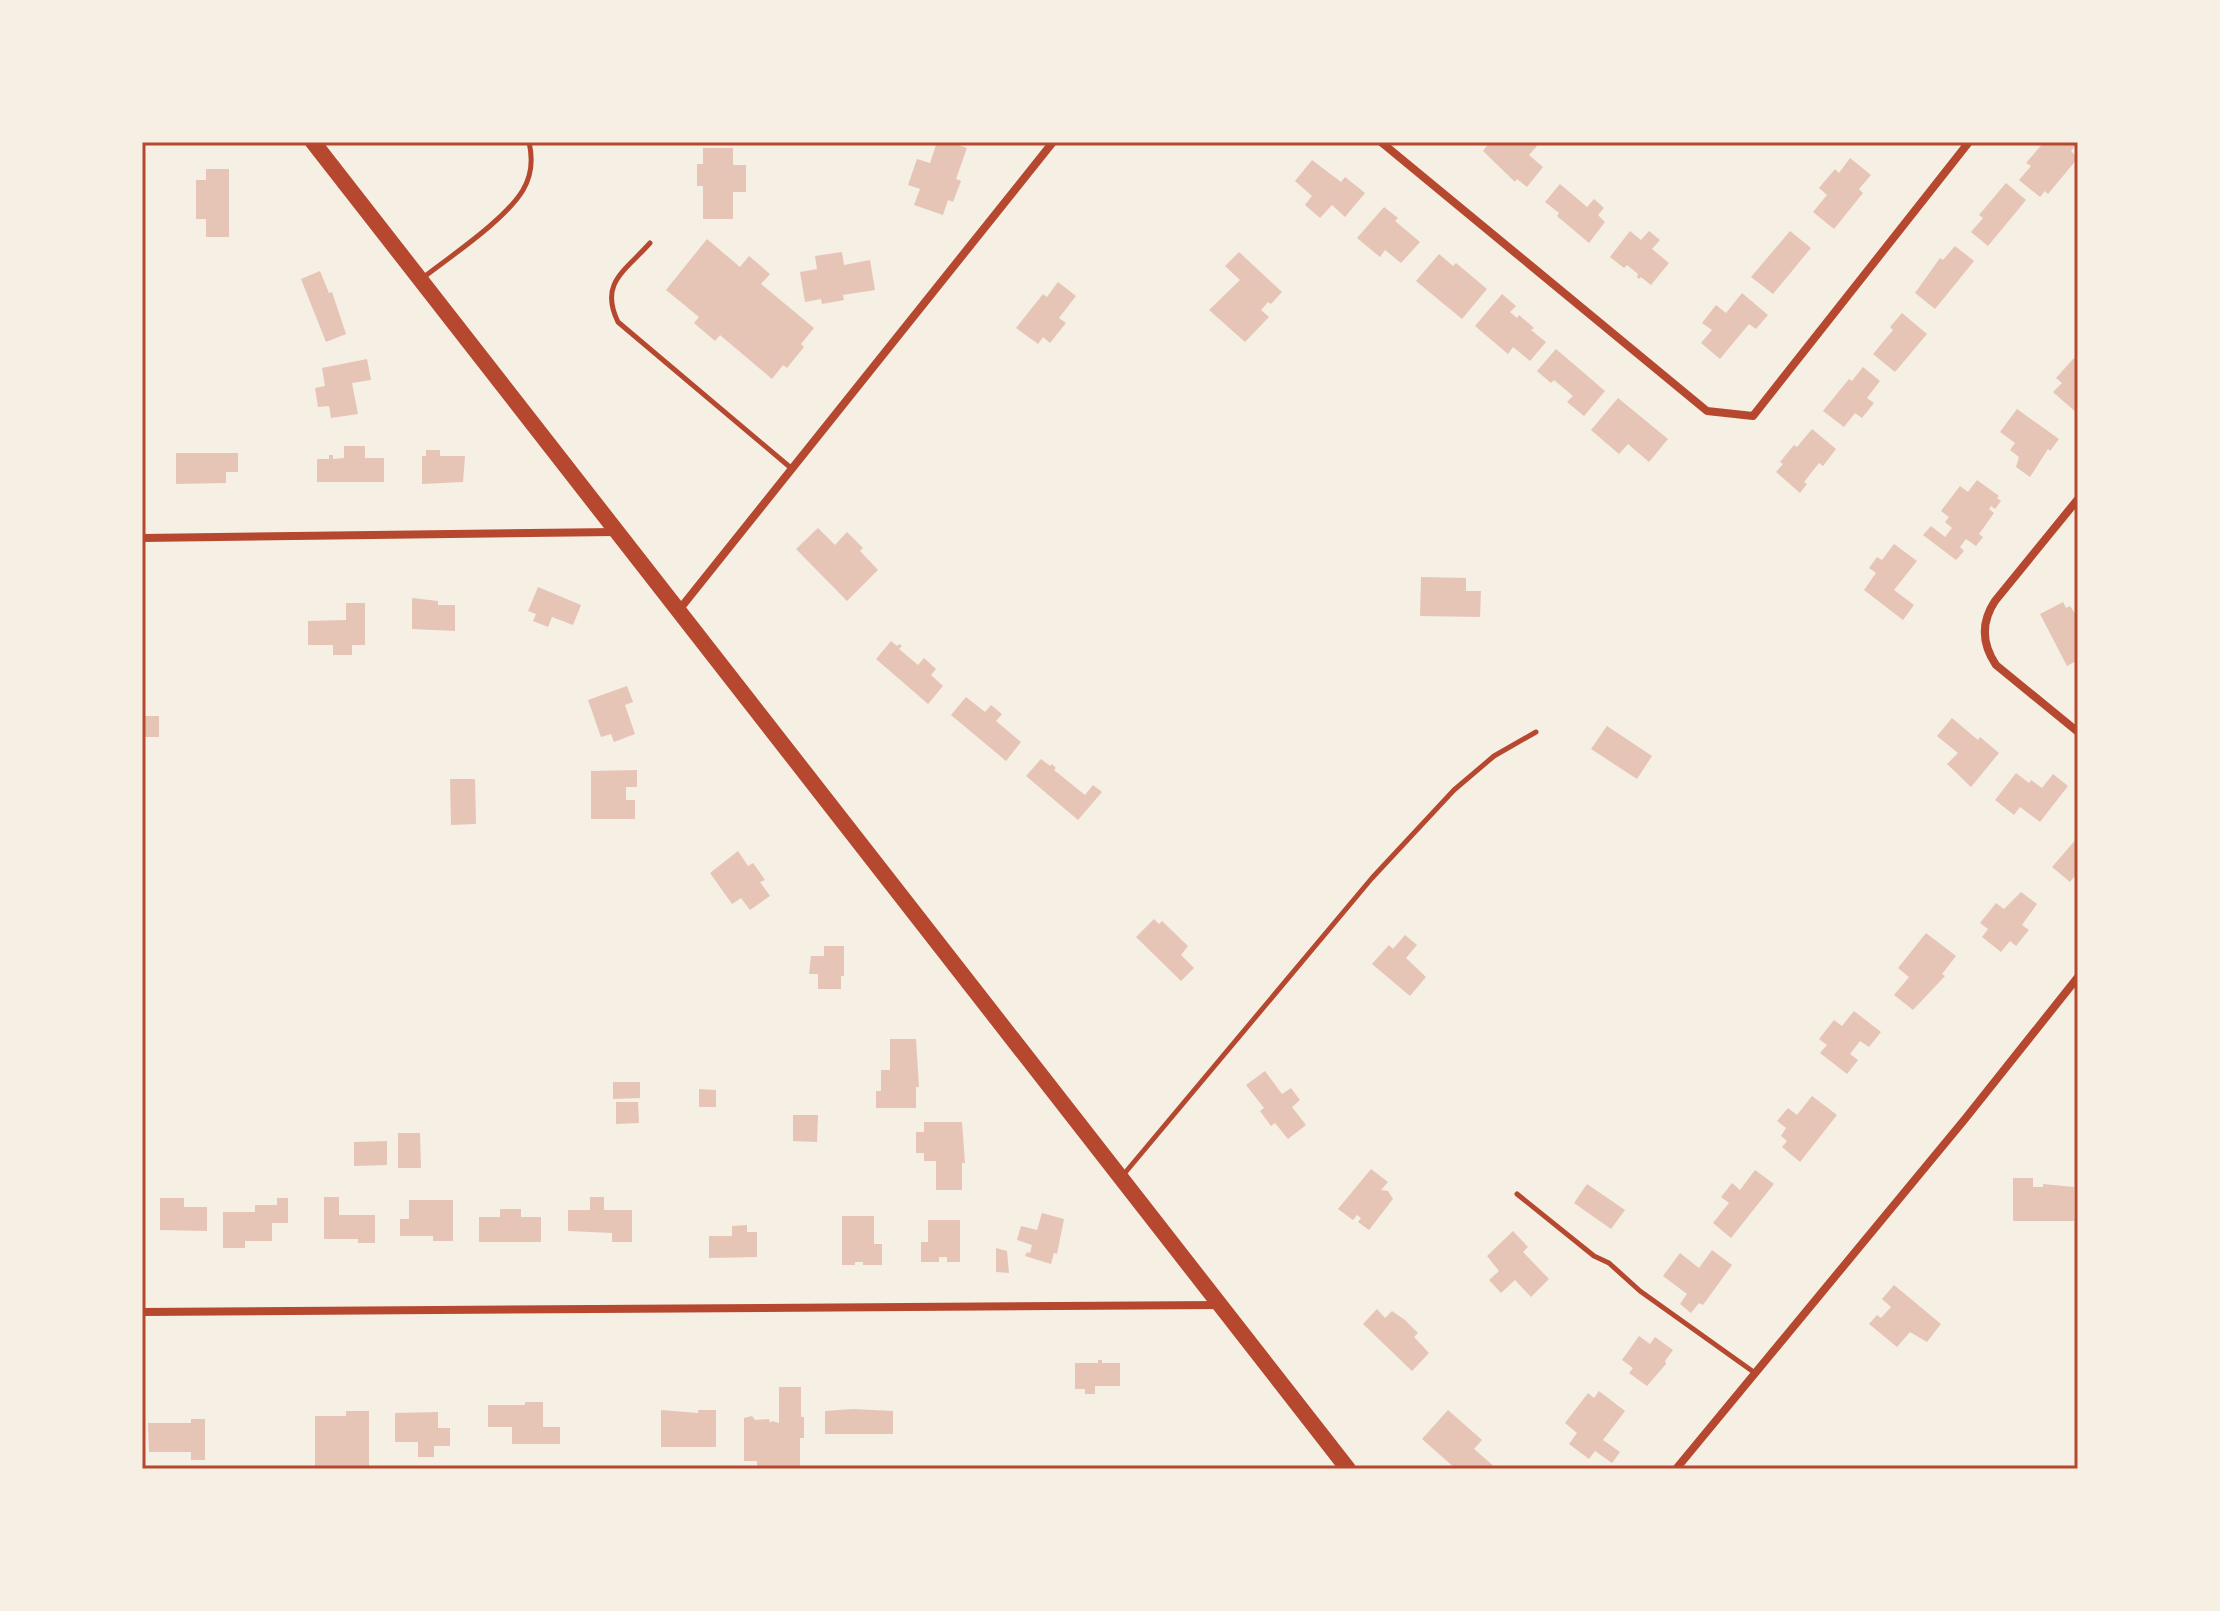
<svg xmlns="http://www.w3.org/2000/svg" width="2220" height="1611" font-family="Arial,sans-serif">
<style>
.building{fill:#e6c5b7}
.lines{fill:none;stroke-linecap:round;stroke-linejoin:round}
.service{stroke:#b5482f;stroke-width:5}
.minor{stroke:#b5482f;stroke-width:8}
.secondary{stroke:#b5482f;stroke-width:16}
.neatline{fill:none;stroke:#b5482f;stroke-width:3}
</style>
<rect width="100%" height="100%" fill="#f6efe4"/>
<g class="building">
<path d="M937,142H950L967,148L956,179L961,181L953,202L948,200L943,215L914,205L920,189L908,185L917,159L930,163Z"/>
<path d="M1490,142H1532L1537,146L1529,155L1543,167L1527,187L1517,179L1515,182L1483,151Z"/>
<path d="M2044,142H2078L2071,151L2078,158L2048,194L2045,191L2040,197L2019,180L2031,166L2026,163Z"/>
<path d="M703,148H733V165H746V192H733V219H703V186H697V164H703Z"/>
<path d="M1850,158L1871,175L1859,189L1863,193L1834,229L1813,212L1827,195L1819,188L1835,169L1839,173Z"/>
<path d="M1312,160L1341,182L1345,177L1365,193L1345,217L1332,205L1320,218L1305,205L1312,196L1295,181Z"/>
<path d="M206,169H229V237H206V219H196V180H206Z"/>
<path d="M2006,183L2026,200L1988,246L1971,232L1983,218L1979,215Z"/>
<path d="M1560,184L1587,207L1594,199L1604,208L1598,215L1605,222L1589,243L1557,216L1559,213L1545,202Z"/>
<path d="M1384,207L1398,218L1395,221L1420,242L1401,263L1385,250L1380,257L1357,238Z"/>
<path d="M1630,231L1641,240L1649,231L1660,240L1652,249L1669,263L1651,285L1641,277L1639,279L1637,277L1638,274L1627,265L1624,268L1610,257Z"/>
<path d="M1790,231L1811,248L1773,294L1751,277Z"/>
<path d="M707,239L740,267L749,256L770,274L761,284L814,328L801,344L804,347L787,368L783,365L772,379L720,335L715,341L694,323L699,317L666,290Z"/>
<path d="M1955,246L1974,261L1935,309L1915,293L1940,258L1943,260Z"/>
<path d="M842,252L844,265L870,260L875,290L843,295L844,300L822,304L821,299L805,302L800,272L817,269L815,256Z"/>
<path d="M1239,252L1282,292L1271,304L1268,302L1261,310L1269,317L1245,342L1209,310L1240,280L1225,266Z"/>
<path d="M1439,254L1453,266L1456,263L1487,289L1462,319L1416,281Z"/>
<path d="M320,271L329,293L332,292L346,334L326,342L301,279Z"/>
<path d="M1058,282L1076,296L1059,318L1066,323L1050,343L1043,337L1038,344L1016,328L1043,294L1047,297Z"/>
<path d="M1742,293L1768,315L1756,329L1749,324L1720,359L1701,343L1712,330L1702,323L1716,305L1726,313Z"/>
<path d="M1502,294L1516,306L1510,312L1517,318L1519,315L1534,328L1531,330L1546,342L1530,361L1513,347L1508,354L1475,326Z"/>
<path d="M1902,313L1927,334L1895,372L1873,354L1893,330L1890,327Z"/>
<path d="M1556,349L1605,391L1584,416L1567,402L1573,396L1554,380L1551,383L1537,371Z"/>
<path d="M2074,358L2078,362V414L2053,392L2062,383L2056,378Z"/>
<path d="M367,359L371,380L352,383L358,414L331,418L329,406L318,407L315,388L325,386L322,368Z"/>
<path d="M1863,367L1880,381L1867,398L1874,403L1862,418L1855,413L1844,427L1823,411L1849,379L1852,381Z"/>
<path d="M1618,398L1668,439L1649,462L1628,444L1619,454L1591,430Z"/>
<path d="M2017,409L2059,439L2050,451L2048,449L2030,477L2016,467L2019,457L2010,450L2015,443L2000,432Z"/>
<path d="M1812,429L1836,449L1823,466L1819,463L1804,482L1807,484L1800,493L1776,472L1783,464L1780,462L1794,445L1797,447Z"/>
<path d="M344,446H365V458H384V482H317V459H329V455H333V459L344,458Z"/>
<path d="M426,450H440V456H465L463,482L422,484V456H426Z"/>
<path d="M176,453H238V472H226V483L176,484Z"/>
<path d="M1977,480L1999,496L1997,498L2001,501L1995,509L1991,506L1989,509L1994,513L1979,534L1983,537L1976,546L1966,539L1960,547L1964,551L1956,560L1923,535L1931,526L1945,537L1952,528L1945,522L1949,517L1941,511L1960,486L1968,492Z"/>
<path d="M818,528L835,545L847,532L863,548L860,551L878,570L847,601L796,549Z"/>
<path d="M1894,544L1917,561L1894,590L1914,605L1903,620L1864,590L1876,573L1869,568L1877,557L1882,560Z"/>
<path d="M1421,577L1466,578V591H1481L1480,617L1420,616Z"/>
<path d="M538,587L581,605L573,625L552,617L548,627L533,621L536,614L528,611Z"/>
<path d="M412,598L438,601V605H455V631L412,629Z"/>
<path d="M2063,602L2066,608L2070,606L2078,618V660L2067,666L2040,614Z"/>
<path d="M346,603H365V645H352V655H333V645H308V621L346,620Z"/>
<path d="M891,641L897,646L899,644L902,646L899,649L918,665L924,658L936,669L931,675L943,686L928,704L876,659Z"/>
<path d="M627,686L633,702L625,705L635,734L614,742L611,734L601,737L588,700Z"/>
<path d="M966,697L985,712L991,705L1002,714L996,721L1021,742L1006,761L951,715Z"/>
<rect x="142" y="716" width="17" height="21"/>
<path d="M1952,718L1978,740L1980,737L1999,753L1971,787L1947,764L1958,753L1937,736Z"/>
<path d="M1607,726L1652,756L1637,779L1591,749Z"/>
<path d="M1041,759L1050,766L1052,764L1056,768L1054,770L1085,795L1093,785L1102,792L1078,820L1026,776Z"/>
<path d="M637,770V787H626V800H635V819H591V771Z"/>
<path d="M2016,773L2029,783L2031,780L2042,788L2053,774L2068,786L2040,822L2020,807L2014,815L1995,800Z"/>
<path d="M450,779H475L476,824L451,825Z"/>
<path d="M2078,837V872L2070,882L2052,867Z"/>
<path d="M738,851L748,866L753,863L765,880L760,882L770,896L750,910L741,898L732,904L710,873Z"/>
<path d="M2021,892L2037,904L2022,925L2029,930L2016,946L2010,941L2001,952L1982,937L1988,929L1980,923L1996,903L2004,909Z"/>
<path d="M1154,919L1159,924L1162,921L1188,946L1181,955L1194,968L1181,981L1136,937Z"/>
<path d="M1926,933L1956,956L1942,974L1945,976L1913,1010L1894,995L1909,977L1898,968Z"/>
<path d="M1405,935L1417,945L1406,958L1426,977L1410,996L1372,964L1389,945L1393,949Z"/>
<path d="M824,946H844V976H841V989H818V974H809L811,956H824Z"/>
<path d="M1854,1011L1881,1032L1869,1047L1860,1041L1850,1054L1858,1060L1847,1074L1820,1053L1827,1045L1819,1039L1834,1020L1842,1026Z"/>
<path d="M890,1039H916L919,1087H916V1108H876V1091H881V1070H890Z"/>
<path d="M1265,1071L1282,1094L1291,1088L1300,1100L1292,1107L1306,1125L1288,1139L1275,1123L1271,1126L1260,1111L1264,1108L1246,1085Z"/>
<path d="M613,1082H640V1098L613,1099Z"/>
<path d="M699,1089L716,1090V1107H699Z"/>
<path d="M1812,1096L1837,1115L1800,1162L1782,1147L1787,1141L1781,1136L1786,1128L1777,1121L1788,1108L1797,1115Z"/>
<path d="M616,1102H638L639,1123L616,1124Z"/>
<path d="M793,1115H818L817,1142L793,1141Z"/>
<path d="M924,1122H962L965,1163H962V1190H936V1161H924V1153H916V1132H924Z"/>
<path d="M398,1133H420L421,1168H398Z"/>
<path d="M387,1141V1165L354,1166V1142Z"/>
<path d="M1371,1169L1388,1182L1381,1190L1388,1191L1393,1199L1369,1230L1358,1222L1361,1218L1357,1215L1353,1220L1338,1209Z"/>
<path d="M1755,1170L1774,1184L1731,1238L1713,1223L1729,1203L1721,1197L1732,1183L1740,1190Z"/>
<path d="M2013,1178H2033V1187H2043V1184L2074,1187V1221H2013Z"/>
<path d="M1587,1184L1625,1210L1611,1229L1574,1203Z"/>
<path d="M324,1197H339V1215H375V1243H358V1239H324Z"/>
<path d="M590,1197H604V1210H632V1242H612V1233L568,1231V1210H590Z"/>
<path d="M160,1198H184V1207H207V1231L160,1230Z"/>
<path d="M277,1198H288V1223H272V1241H245V1248H223V1212H255V1205H277Z"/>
<path d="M409,1200H453V1241H433V1236H400V1219H409Z"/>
<path d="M500,1209H521V1217H541V1242H479V1217H500Z"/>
<path d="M1042,1213L1064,1219L1057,1254L1054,1253L1051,1264L1025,1256L1027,1252L1030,1253L1032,1245L1017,1240L1021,1226L1037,1230Z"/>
<path d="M842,1216H874V1244H882V1265H863V1262H855V1265H842Z"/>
<path d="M928,1220H960V1262H947V1257H939V1262H921V1242H928Z"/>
<path d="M747,1225V1232H757V1257L709,1258V1236H732V1226Z"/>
<path d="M1513,1231L1528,1247L1523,1252L1549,1279L1531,1297L1515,1280L1501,1293L1489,1280L1499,1271L1487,1256Z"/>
<path d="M996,1248L1007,1251L1009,1273L996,1272Z"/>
<path d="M1712,1250L1732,1265L1703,1305L1699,1303L1691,1313L1680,1304L1687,1294L1663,1276L1680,1253L1699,1268Z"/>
<path d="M1894,1285L1941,1324L1927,1342L1910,1332L1897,1347L1869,1324L1877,1315L1881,1318L1891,1307L1882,1299Z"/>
<path d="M1377,1309L1385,1318L1392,1311L1405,1320L1418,1333L1414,1337L1429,1353L1412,1371L1363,1324Z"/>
<path d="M1639,1336L1650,1344L1655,1337L1673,1350L1665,1361L1666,1364L1647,1386L1629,1373L1633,1368L1622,1360Z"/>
<path d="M1098,1360H1102V1363H1120V1386H1095V1394H1085V1389H1075V1363H1098Z"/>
<path d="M779,1387H801V1417H804V1438H800V1469H757V1461H744V1418L752,1416L755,1420L769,1419L770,1423L772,1421L779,1423Z"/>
<path d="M1599,1391L1625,1411L1603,1440L1620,1452L1612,1463L1595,1451L1589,1459L1569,1444L1577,1433L1565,1423L1588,1393L1594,1398Z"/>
<path d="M525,1402H543V1427H560V1444H512V1427H488V1405H525Z"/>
<path d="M853,1409L893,1411V1434H825V1411Z"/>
<path d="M661,1410L698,1413V1410H716V1447H661Z"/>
<path d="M1448,1410L1482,1440L1474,1449L1497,1469H1456L1422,1439Z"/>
<path d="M346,1411H369V1466L315,1467V1416H346Z"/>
<path d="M438,1412V1428H450V1446H434V1457H418V1442H395V1413Z"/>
<path d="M191,1419H205V1460H191V1452H149L148,1423H191Z"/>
</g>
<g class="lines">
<g class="service">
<path d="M650,243C625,271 599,283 618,322L791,468"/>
<path d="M424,277C451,256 506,219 523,190C532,175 533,159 529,142"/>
<path d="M1124,1174L1372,878L1454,790L1494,756L1536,732"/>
<path d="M1517,1194L1594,1256L1609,1263L1640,1291L1755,1373"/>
</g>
<g class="minor">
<path d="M1381,142L1707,411L1753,416L1969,142"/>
<path d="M2078,499L1995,601C1981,622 1982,644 1996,665L2078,732"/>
<path d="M142,538L616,532"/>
<path d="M679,610L1053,142"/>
<path d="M142,1312L1219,1305"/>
<path d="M1676,1469L1965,1119L2078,977"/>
</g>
<path class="secondary" d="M313,142L1348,1469"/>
</g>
<rect width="2220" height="1611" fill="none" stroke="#f6efe4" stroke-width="288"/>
<rect x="144" y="144" width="1932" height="1323" class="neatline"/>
</svg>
